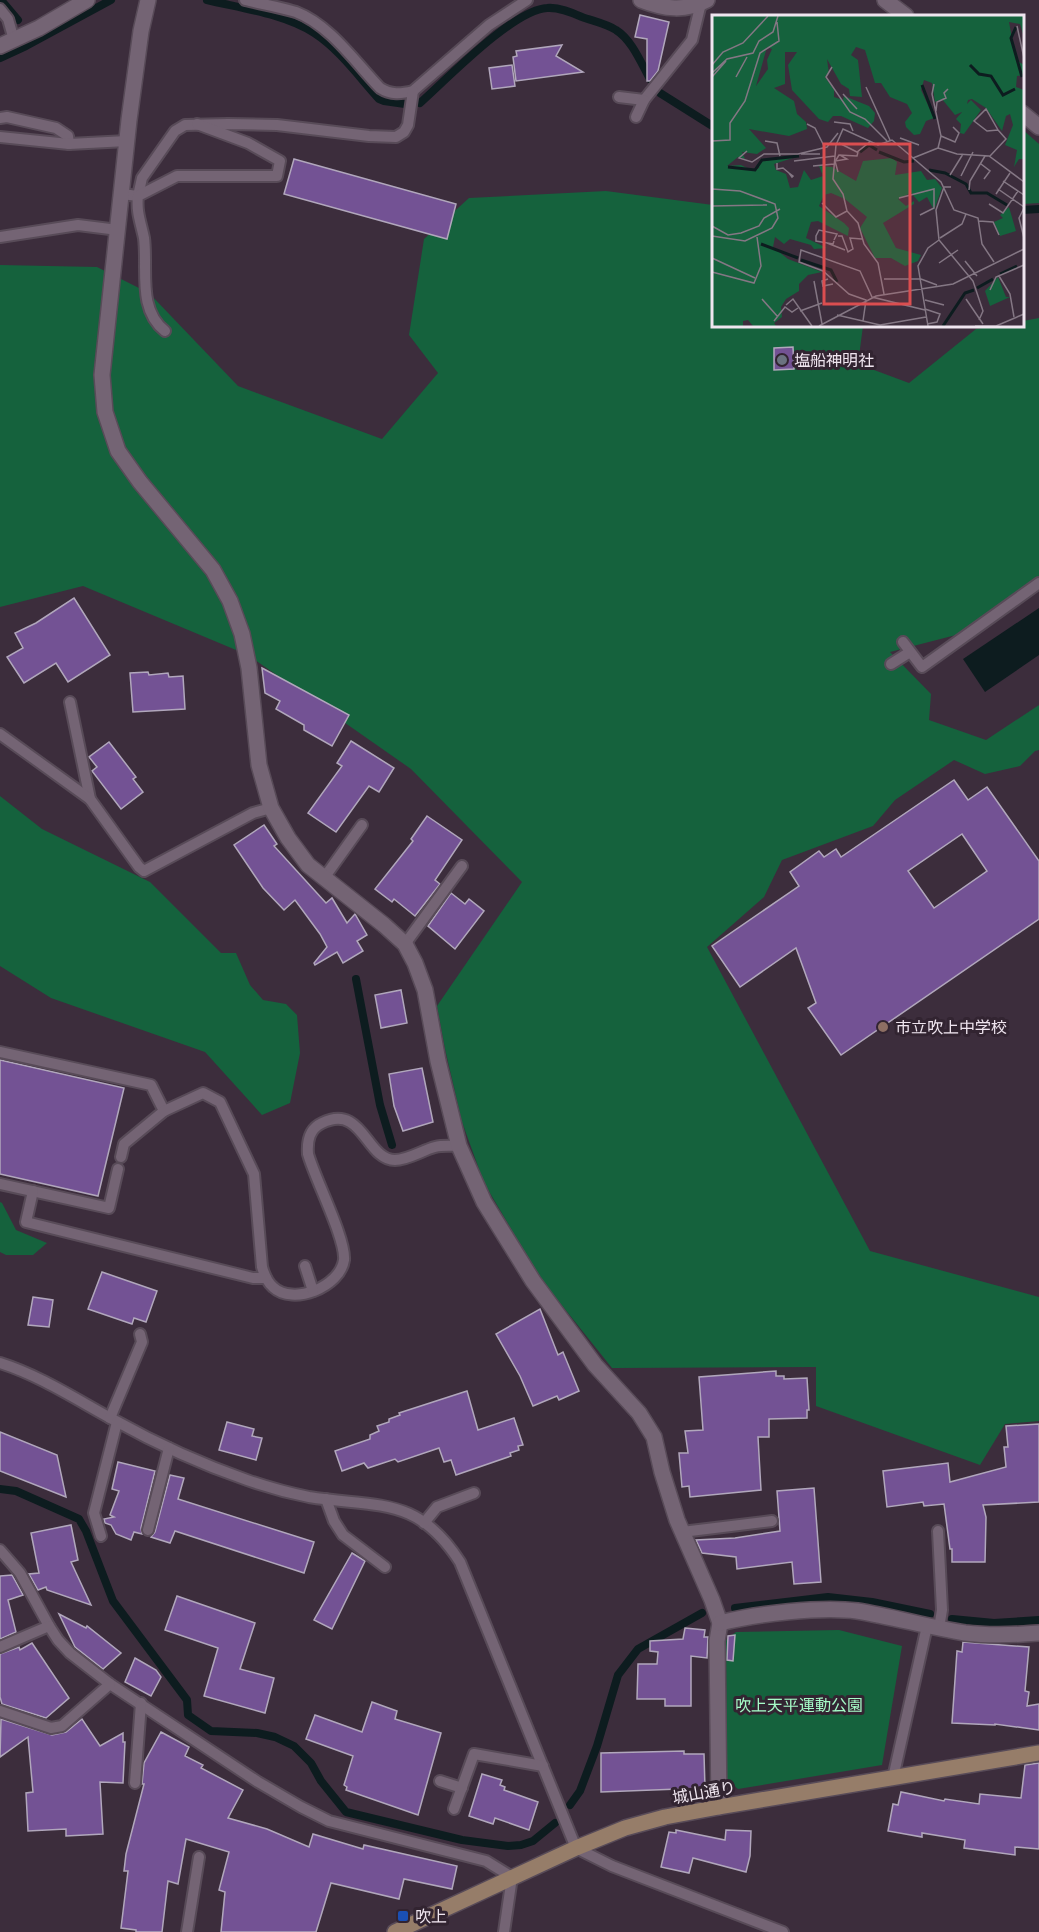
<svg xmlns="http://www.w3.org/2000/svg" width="1039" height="1932" font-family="'Open Sans','Noto Sans JP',sans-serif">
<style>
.green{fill:#15623d}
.water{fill:#0d1c1f}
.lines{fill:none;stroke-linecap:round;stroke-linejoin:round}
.stream{stroke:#0d1c1f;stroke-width:8}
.building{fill:#735294;stroke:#b1a7bc;stroke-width:1.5;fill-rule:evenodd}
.lane-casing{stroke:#584b58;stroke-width:14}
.street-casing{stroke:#584b58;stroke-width:18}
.secondary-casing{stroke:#584b58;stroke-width:18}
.lane{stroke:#746474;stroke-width:10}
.street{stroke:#746474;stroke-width:15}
.secondary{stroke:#967d69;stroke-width:15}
.worship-dot{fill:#6b7280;stroke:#322431;stroke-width:2}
.education-dot{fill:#8d6e63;stroke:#322431;stroke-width:2}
.transit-dot{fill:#1a4fb4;stroke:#322431;stroke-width:2}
.labels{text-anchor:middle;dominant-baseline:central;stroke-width:6;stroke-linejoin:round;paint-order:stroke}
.poi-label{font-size:16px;fill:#efe5ef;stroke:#322431;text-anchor:start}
.park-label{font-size:16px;fill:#a5fbc7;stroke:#322431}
.street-label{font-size:16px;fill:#efe5ef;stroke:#322431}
.inset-river{fill:none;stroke:#0d1c1f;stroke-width:3}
.inset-road{fill:none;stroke:#847784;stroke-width:1.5}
.view{fill:#db4e50;fill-opacity:0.15;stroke:#db4e50;stroke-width:3}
.inset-edge{fill:none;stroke:#efe5ef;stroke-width:3}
</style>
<rect width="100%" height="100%" fill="#3c2d3c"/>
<g class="green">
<path d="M1023,130L1039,144V203L1023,204Z"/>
<path d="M606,191L713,205L714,326H863L858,364L909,383L976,329L995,326H1022L1023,321L1039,318V591L956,635L890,652L931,694L929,720L986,740L1039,705V750L1035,751L1020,766L985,774L954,760L895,800L873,826L782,860L764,897L707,947L870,1251L1039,1297V1421L1005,1424L980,1465L816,1406V1367L612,1368L540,1278L484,1183L462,1122L445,1049L437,1006L522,882L411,769L248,655L83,586L0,607V265L97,267L149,293L238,386L382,439L438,373L409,335L424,239L469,198Z"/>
<path d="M0,796L42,829L150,882L221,953H236L250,985L263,1000L286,1004L297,1015L300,1053L290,1103L262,1115L205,1052L51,998L0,966Z"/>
<path d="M0,1202L2,1203L16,1230L47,1243L33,1255H6L0,1252Z"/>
<path d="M839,1630L902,1646L882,1765L738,1789L727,1780L726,1640L736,1632Z"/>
</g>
<path class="water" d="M1039,608V655L985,692L963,659Z"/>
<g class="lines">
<g class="stream">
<path d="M1,0L18,20"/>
<path d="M207,0C240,8 285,14 314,33C339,49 359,77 379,99L384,101L405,104"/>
<path d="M0,58L26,46L111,0"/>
<path d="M660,93L714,127"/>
<path d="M420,103C447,79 513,10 547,8C559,7 571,12 582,17C593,21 607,24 616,30C632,40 641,63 650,79"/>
<path d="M1022,210L1039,209"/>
<path d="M356,979L380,1105L392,1145"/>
<path d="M0,1489L16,1491L79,1519L86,1531L113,1601L187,1700L188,1715L211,1731L257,1733L275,1737L294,1746L311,1763L321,1781L346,1812L462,1840L508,1846L521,1845L533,1841L555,1823"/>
<path d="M735,1608L828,1597L872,1602L930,1614"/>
<path d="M952,1619L994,1623L1039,1620"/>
<path d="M570,1805L580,1791L597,1746L618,1675L638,1649L702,1613"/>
</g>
</g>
<g class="building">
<path d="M640,15L669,22L658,71L650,81H647V39L635,37Z"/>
<path d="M562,45L556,56L583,72L516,81L513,57L517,56L516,51Z"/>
<path d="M512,65L515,86L492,89L489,68Z"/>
<path d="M294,159L456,204L447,239L284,194Z"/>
<path d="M793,347L794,369L774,370V348Z"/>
<path d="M74,598L110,655L68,682L56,663L24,683L7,657L23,648L15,633L36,623Z"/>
<path d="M262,668L349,715L332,746L304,730V725L276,709L280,701L265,693Z"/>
<path d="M148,672L149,675L168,673L169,677L183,676L185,709L133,712L130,673Z"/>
<path d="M351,741L394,768L379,792L369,786L336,832L308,813L342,766L337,763Z"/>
<path d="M109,742L136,777L133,779L143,792L121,809L92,771L97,767L89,757Z"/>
<path d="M954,780L968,800L987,787L1039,861V919L841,1055L808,1008L816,1003L796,948L740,987L712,946L799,886L790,872L819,851L824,857L836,849L841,857ZM962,834L987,871L934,908L908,871Z"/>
<path d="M427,816L462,840L435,880L440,884L415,916L394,899L392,902L375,889L413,841L411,839Z"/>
<path d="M264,825L277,844L274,846L326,903L332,898L347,923L355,914L367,935L357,941L363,951L343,963L337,952L315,965L314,963L327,947L320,934L295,900L284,910L263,888L234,845Z"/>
<path d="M451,893L465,904L469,899L484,911L455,949L428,926Z"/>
<path d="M401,990L407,1023L381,1028L375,995Z"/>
<path d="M0,1060L124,1088L98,1196L0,1174Z"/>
<path d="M422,1068L433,1122L403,1131L394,1106L389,1074Z"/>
<path d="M102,1272L157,1291L146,1322L134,1318L132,1324L88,1309Z"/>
<path d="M33,1297L53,1300L49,1327L28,1325Z"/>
<path d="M540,1309L558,1355L563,1352L579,1391L559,1400L557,1396L533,1406L520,1376L496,1334Z"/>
<path d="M776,1371V1376H784V1379L807,1378L809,1410H807V1418L769,1419V1437H758L761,1490L690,1497L689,1486L682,1487L679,1453H688L685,1431L703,1430L699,1377Z"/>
<path d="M467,1391L478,1430L514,1418L523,1445L518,1446L519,1450L510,1453L511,1456L456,1475L451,1460L444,1462L439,1448L398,1462L395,1459L368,1468L364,1463L342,1471L335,1451L370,1439V1435L379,1431L377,1426L389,1422V1419L400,1415L399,1413Z"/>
<path d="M227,1422L254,1429L252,1436L262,1438L256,1460L219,1450Z"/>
<path d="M1039,1424V1502L983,1505L986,1517L985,1562H952V1549H950L944,1504L924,1506L923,1502L887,1507L883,1471L948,1463L950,1482L1006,1467L1004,1447H1008L1006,1426Z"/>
<path d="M0,1432L57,1455L66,1497L0,1471Z"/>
<path d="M118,1462L155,1471L141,1528L142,1534L134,1532L131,1540L116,1534L111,1525L105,1523L104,1519L114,1517L110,1515L119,1491L112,1489Z"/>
<path d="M170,1475L184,1478L178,1499L314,1542L304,1573L175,1531L170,1543L151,1537L155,1532Z"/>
<path d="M814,1488L821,1582L794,1584L792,1562L737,1569L736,1557L702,1553L696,1540L735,1538L780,1531L777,1491Z"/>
<path d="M71,1525L78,1560L71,1562L91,1605L47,1590L46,1587L38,1590L29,1574L39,1573L31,1533Z"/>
<path d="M352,1553L365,1561L332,1629L314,1620Z"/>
<path d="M12,1575L23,1595L8,1600L16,1632L0,1639V1576Z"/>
<path d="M177,1596L255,1623L240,1669L274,1678L265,1713L204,1696L218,1648L165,1630Z"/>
<path d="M59,1614L86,1628L87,1626L121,1653L103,1669L75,1647Z"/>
<path d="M685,1628L705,1630L704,1637H708L707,1658L691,1656V1706H665V1699H637L638,1664H657L658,1652L650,1651V1641L683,1639Z"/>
<path d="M735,1635L733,1661L727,1660L728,1636Z"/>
<path d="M963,1642L1029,1647L1025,1691L1029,1692L1027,1706L1039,1704V1730L995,1724V1725L952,1723L957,1651L962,1652Z"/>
<path d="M32,1643L69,1698L46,1718L2,1704L0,1697V1654L19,1647L20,1650Z"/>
<path d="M135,1658L156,1670L161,1677L151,1696L125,1682Z"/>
<path d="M372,1702L397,1711L395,1719L441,1733L418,1815L346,1790L347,1787L344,1785L353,1756L306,1739L315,1715L362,1732Z"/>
<path d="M1,1719L52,1735L66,1732L82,1719L100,1746L123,1733V1742H125L123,1783L100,1782L103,1834L66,1836V1829L28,1831L26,1793L33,1792L28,1737L0,1757Z"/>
<path d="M161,1732L189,1747L185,1756L203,1765L201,1768L243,1790L228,1818L267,1829L309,1847L313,1834L363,1849L364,1845L457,1866L452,1889L404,1879L399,1899L331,1883L316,1932H221L225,1892L219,1890L229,1852L186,1839L178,1884L168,1881L162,1932H136V1930L121,1928L128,1871H124L126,1854L144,1784H142L144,1763Z"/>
<path d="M684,1751V1754H704L705,1788L601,1792V1753Z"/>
<path d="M1039,1763V1849L1015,1847V1855L964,1848L965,1840L922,1833V1837L888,1831L893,1804L898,1805L901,1792L944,1801L945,1799L979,1804L980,1794L1021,1798L1025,1765Z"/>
<path d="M482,1774L502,1780L500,1785L505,1787L504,1790L538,1802L529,1830L495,1818L493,1824L469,1816Z"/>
<path d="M676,1830L725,1840L726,1830L751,1831L750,1856L746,1872L693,1858L689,1873L661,1867L669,1832L676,1833Z"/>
</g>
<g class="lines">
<g class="lane-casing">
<g id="lane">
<path d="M245,0C261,4 280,7 296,12C330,25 355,62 380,88C391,95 401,94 413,91L489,25L527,0"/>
<path d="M0,9L8,19L14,40"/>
<path d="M619,97L644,100L692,40L701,3"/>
<path d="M636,117L644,100"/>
<path d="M0,118L7,117L56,128L68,136L69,144"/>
<path d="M0,137L69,144L127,141"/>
<path d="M122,194L138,196L142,178L175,131L185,125L228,124L277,125L369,136L396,137L404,132L408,125L413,91"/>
<path d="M0,237L78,225L118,230"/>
<path d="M165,331C137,309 148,269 144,238C141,223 136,212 138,196L177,176H277L280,161L248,143L197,124"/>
<path d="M903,642L922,667L1039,583"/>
<path d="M891,664L910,652"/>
<path d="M70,702L90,799"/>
<path d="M0,734L90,799L139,867L144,871L253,813L271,808"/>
<path d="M324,878L362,825"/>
<path d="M405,944L462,866"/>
<path d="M0,1052L151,1085L164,1111L124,1144L121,1157"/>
<path d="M164,1111L203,1093L220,1102L254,1174L262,1267C264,1274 267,1282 273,1287C293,1306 340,1287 344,1260C346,1239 315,1179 308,1154C307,1141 309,1129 322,1123C363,1103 366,1160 395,1160C408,1160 423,1150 435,1147C443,1145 451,1146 459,1146"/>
<path d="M0,1184L109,1208L118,1169"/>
<path d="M33,1191L26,1222L253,1278H266"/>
<path d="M305,1266L313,1291"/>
<path d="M0,1363C41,1376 77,1400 114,1420C157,1444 201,1464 247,1480C267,1487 289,1493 309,1497C378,1508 417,1495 460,1562L576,1848L612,1866L783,1932"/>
<path d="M110,1418L142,1342L140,1334"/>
<path d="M326,1499L334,1521L343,1535L385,1567"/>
<path d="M424,1523L437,1507L474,1493"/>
<path d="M148,1530L169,1448"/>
<path d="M938,1531L942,1610L939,1628"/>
<path d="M682,1532L772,1521"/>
<path d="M101,1536L94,1513L117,1422"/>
<path d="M0,1550L20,1573L49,1626L58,1640L70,1653L110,1684L258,1782L301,1807L329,1821L486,1861L512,1877L504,1932"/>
<path d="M0,1647L49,1626"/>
<path d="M0,1711L51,1728L62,1726L110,1684"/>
<path d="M893,1778L927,1626"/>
<path d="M440,1781L462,1788"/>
<path d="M135,1783L141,1703"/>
<path d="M454,1809L474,1754L543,1766"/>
<path d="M187,1932L199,1857"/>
</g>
</g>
<g class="street-casing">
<g id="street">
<path d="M148,0L141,31L129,120L102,375L105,412L118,451L140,482L213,570L230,601L242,634L249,668L259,765L271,808L288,838L308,865L384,925L405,944L415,963L425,990L438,1061L459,1146L484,1202L533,1281L595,1365L639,1413L654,1437L662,1472L677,1520L712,1600L720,1623L717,1641L719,1807"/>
<path d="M641,0C664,9 685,12 707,0"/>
<path d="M885,0L906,16"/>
<path d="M0,46L39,28L87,0"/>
<path d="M1022,113L1039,127"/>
<path d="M720,1623C756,1614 821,1606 857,1611C893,1617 929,1627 965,1633C990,1636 1015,1635 1039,1633"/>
</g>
</g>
<g class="secondary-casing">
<path id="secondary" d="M395,1932L576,1848L625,1828L665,1817L719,1807L1039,1753"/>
</g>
<use href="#lane" class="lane"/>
<use href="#street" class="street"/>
<use href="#secondary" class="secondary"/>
</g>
<circle class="worship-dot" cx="782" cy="360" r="6"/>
<circle class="education-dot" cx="883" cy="1027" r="6"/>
<rect class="transit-dot" x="397" y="1910" width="12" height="12" rx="3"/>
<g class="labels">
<g class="poi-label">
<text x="794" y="360">塩船神明社</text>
<text x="895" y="1027">市立吹上中学校</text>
<text x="415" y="1916">吹上</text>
</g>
<g class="park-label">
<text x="799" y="1705">吹上天平運動公園</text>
</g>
<g class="street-label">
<text transform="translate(704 1792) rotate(-10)">城山通り</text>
</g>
</g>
<g transform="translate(712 15)">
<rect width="312" height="312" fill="#3c2d3c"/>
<path d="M0,1H312V22L308,9L297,7L304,45L312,50V60L305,61L304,72L312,75V144H307L302,152L305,135L293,130L301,110L298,99L294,101L290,116L274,93L260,84L256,85L255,89L259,85L269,95L252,119L248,118L249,109L244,104L250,97L243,100L230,84L223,87L220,68L212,65L209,75L222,103L214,106L208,119L202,120L194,112L193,107L200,98L195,89L178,82L169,68H163L153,35L144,32L139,40L146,45L150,82L138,81L137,74L129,69L115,44L117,59L113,62L122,75V82L131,85L132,81L157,91L163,98L162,106L156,113L129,101H121L116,107L107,104L80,75L76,50L85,37H73V69L62,73L82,86L85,99L94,107L95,114L77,121L37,114L54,133L45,139L30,137L33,144L26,142L15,151L29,150L41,156L47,153L48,145L87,141L62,149L64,155L74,159L78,173L86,172L92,155L99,165L111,161L107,151L120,152L144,166L151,146L180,143L185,147L183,160L209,156L215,165L223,164L230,173L222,195L215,182L207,187L199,178L186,184L194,191L202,186V189L171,208L184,233L209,240L206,246L193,251L179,243H163L148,213L155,202L133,184L119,178L112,180L107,191L132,208L137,213L136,221L106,206L99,207L94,223L115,233L102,234L99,230L78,224L72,229L63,222L61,232L76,244L110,257L96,260L87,269V276L74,284L69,292L70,302L62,308L64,311H41L36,305L31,306V311H0ZM55,32L60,34L55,45L56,54L44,71ZM297,192L304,216L288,221L282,207L291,203L288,200ZM286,262L294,282H298L278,291L273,276Z" fill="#15623d" fill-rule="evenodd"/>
<path class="inset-river" d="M304,12L299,23L310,62M258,50L267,59L279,61L291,80L303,74M210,70L223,104M148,137L157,130L165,135M167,137L192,147L202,146M16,152L43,155L50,145L87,141M217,155L233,158L254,169L259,178H275L295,190M49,229L86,243M89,245L119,255L125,267M288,259L305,251M265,273L281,264M231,311L253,278L262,275"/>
<path class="inset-road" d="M305,11L312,43M0,50L11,37L31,28L56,1M120,52L114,62L138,97L153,104L175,126M0,58L15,44L41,38L47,26L61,17L66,1M0,62L14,46M24,62L35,42M222,69L220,79L229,121L226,133L245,139L277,141L312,167M154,72L178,125M131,79L145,94M224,96L225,87L234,83L232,78L236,74M122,107L138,109L141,116M95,109L103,113L113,133M229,121L243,127L247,118L241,112M188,123L207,130M0,126L18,125V108L33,86L48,38L67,26L65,7M53,126L65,128L68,141M127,128L145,137L159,126M35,136L27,143L40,147L52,139H86L115,132L126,118M89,139H108M278,141L294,124L286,115L275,116L262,106L274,94L286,115M201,143L226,133M124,145L127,140L145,141L146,137M82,146L123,141M65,148V154L71,153L77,158L81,161L80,162L77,158M269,149L278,156L272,164M101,151L122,149M126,157L123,146L135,144L128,140M238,160L251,139M249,161L261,137M291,166L312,180M239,172H232L224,195L227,225L261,266L271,296L267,305M0,174L28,176L63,189L66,203L60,213L33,226L0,221M286,174L312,192M257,175L258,166L273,141M284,179L298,158M187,183L222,174V193L208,200M110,188L124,202L135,196M277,189L291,198L306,176M0,191L55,190M312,193L307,203L312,223M267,206L281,207L287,220M0,211L16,220L29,218L47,211L52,203L68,194M126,221H130L136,237L141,234L138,223L150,224M228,223L250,209L254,199M122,226L121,229L104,226V221L107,215L125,219L122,225M115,228L133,235M0,243L43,263M253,246L265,261M227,248L246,235M0,257L42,268L49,251L45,222M287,261L298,279L302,302M116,264L110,266L111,271L121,269M172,264H209L225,270M102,266L110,309M278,275L284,262L312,250M172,279L166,248L152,229L146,208L135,196L131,179L121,164L124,130L131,114L166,130L180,125L229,167L242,195L266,203L270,229L282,247M50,284L66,302M254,284L271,309M213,285L232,290M74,290L81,284L100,311M213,294L228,299L225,307L215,309M88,296L110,288M125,300L168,310L214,302M62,306L73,292L80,297L86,293M151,306L154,285L137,279L111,256L87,247L89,235L148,256L160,282L213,295M107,311L164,281L241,269L312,234M216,311L206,251L216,233L227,225M263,311H284L312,299"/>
<path class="view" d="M112,129H198V289H112Z"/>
<rect width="312" height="312" class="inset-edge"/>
</g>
</svg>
